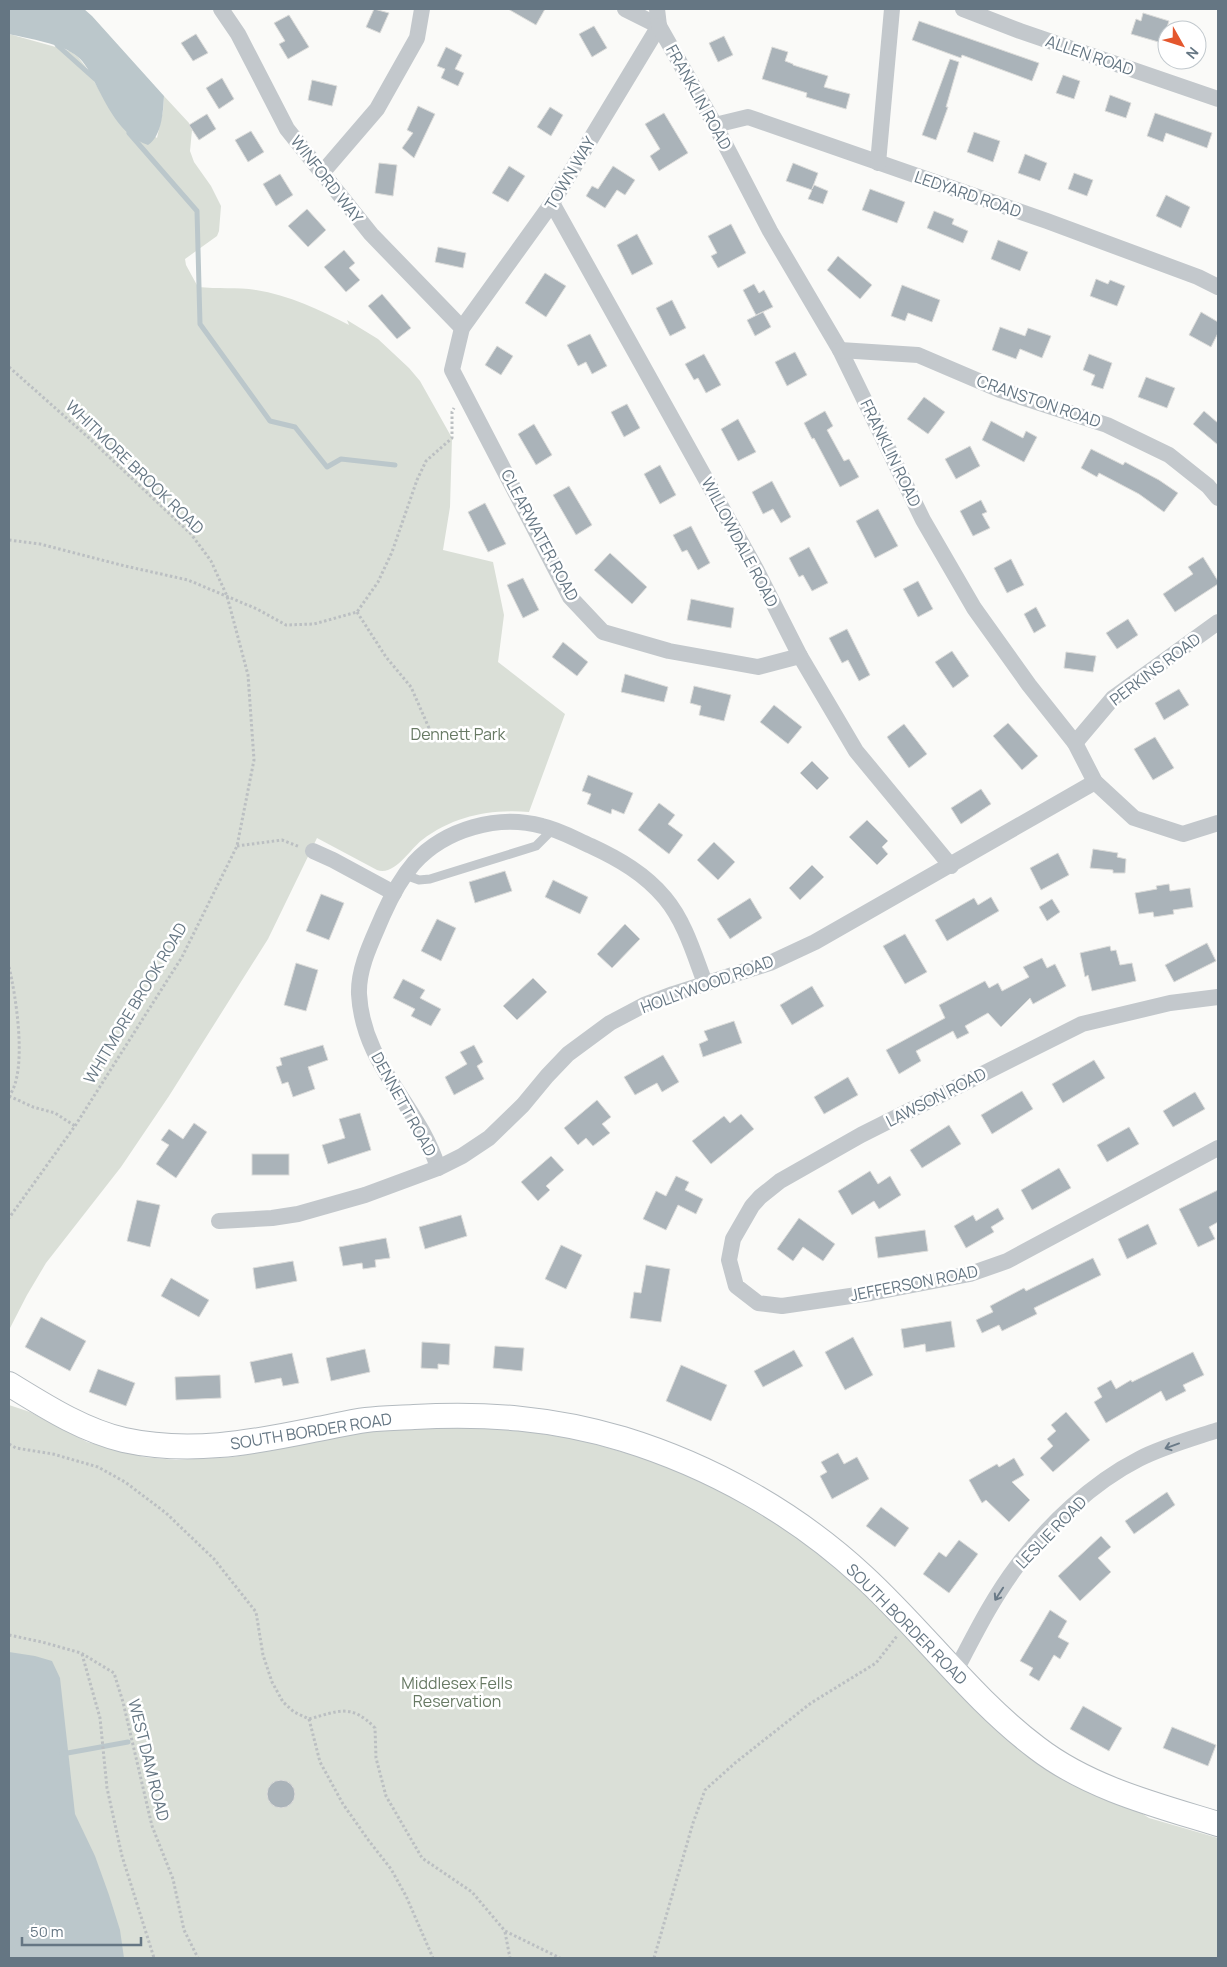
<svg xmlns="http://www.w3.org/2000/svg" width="1227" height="1967" font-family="Manrope,sans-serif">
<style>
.green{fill:#dadfd7}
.water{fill:#bbc7cb}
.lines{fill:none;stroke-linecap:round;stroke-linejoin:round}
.stream{stroke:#bbc7cb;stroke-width:5}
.building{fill:#aab3b9;stroke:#dcdcda}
.secondary-casing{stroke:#b3babf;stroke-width:26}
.path{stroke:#bbbfc2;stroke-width:3;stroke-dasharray:2.5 2.5;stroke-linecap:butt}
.service{stroke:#c3c8cc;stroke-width:9}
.minor{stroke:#c3c8cc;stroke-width:16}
.secondary{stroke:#fff;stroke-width:24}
.oneway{stroke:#6a7a87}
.labels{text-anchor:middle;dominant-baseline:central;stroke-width:5;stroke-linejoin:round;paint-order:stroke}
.street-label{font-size:16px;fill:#657683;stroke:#fff}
.park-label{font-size:16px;fill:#687a64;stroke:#fff}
</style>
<rect width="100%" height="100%" fill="#fafaf8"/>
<g class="green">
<path d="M9,34L70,51L78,57L86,67L103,97L157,138L163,111L164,96L189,123L192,130L190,151L194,162L211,186L221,206L219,231L217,236L185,259L186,265L198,287C217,289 237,287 256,290C288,295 321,310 349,325L347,320L378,339L409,368L420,381L452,438L450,507L443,550L493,562L504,615L498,662L565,714L529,812C490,809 454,816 422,840C409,850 395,876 377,870L317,838L268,939L169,1096L121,1167L46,1263L27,1295L9,1330Z"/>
<path d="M9,1405L30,1412L87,1442L144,1457L176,1460L233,1457L346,1435L397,1428L445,1426L505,1428L581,1440L660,1463L703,1481L768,1515L848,1576L1002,1735L1043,1767L1135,1809L1149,1818L1218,1838V1958H9Z"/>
</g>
<g class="water">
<path d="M9,9H84L92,16L164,96C163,112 162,136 148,145C120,136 106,104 93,79C89,71 85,63 78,57C62,43 29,39 9,34Z"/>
<path d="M9,1652L35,1656L52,1661L60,1678L75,1814L95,1856L109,1895L120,1930L124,1958H9Z"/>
</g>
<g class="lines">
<g class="stream">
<path d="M57,45L95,79"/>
<path d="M129,133L197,211L200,324L270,421L295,427L327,467L341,459L395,465"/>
<path d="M62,1754L128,1742"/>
</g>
</g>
<g class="building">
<path d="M374,9L389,13L380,33L366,27Z"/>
<path d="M508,9H545L536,25Z"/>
<path d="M1143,13L1169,21L1162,43L1131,34L1136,19L1141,21Z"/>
<path d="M289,15L309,47L288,59L279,44L285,41L274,23Z"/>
<path d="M919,21L1039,63L1032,81L962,55L961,58L912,40Z"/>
<path d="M594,26L607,48L592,57L579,34Z"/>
<path d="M196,34L208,53L193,61L181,43Z"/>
<path d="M724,36L733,55L718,62L709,43Z"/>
<path d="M446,47L462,55L455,69L464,73L458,86L441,78L445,69L437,66Z"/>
<path d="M772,47L788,52L785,61L793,64V65L828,76L824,87L850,94L846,109L806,97L807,93L762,79Z"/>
<path d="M950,59L959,62L946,107H948L936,140L922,135Z"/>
<path d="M1063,75L1080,81L1074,99L1056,93Z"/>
<path d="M222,78L234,99L219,109L206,88Z"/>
<path d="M312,80L337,86L332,106L308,100Z"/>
<path d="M1110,95L1131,103L1126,118L1105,111Z"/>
<path d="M418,106L435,114L414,158L402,148L413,133L407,130Z"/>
<path d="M550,107L563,115L551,136L537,127Z"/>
<path d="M664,113L688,153L659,171L650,156L660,149L645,124Z"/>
<path d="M1155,113L1212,133L1207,148L1166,133L1163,142L1147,136Z"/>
<path d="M207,114L216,129L199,140L189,125Z"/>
<path d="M251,131L264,152L248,162L235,140Z"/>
<path d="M974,132L1000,141L993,162L967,152Z"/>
<path d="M1025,154L1047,163L1040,181L1018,173Z"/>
<path d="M379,163L397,165L393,196L375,193Z"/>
<path d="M793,163L818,173L812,189L814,185L828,191L823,204L808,199L812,190L786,181Z"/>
<path d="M509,166L525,176L508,202L492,193Z"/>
<path d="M613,166L635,180L625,195L617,190L605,208L586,196L592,186L598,189Z"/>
<path d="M1074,173L1093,180L1087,196L1068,189Z"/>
<path d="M280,174L293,195L276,206L263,184Z"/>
<path d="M870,189L905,202L897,223L862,210Z"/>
<path d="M1166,195L1190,207L1181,228L1156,216Z"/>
<path d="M307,209L326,230L308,247L288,226Z"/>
<path d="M934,211L954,219L952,224L968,231L963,243L927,228Z"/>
<path d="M731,224L746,253L718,268L711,256L717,253L708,236Z"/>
<path d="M637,234L653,264L632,275L617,245Z"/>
<path d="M998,240L1028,252L1020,271L991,259Z"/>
<path d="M438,247L466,253L463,268L435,262Z"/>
<path d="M344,250L355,263L349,268L360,280L346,292L324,267Z"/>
<path d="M838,256L872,285L860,299L827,270Z"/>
<path d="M545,273L566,286L546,317L525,303Z"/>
<path d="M1096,279L1108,284L1110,280L1125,286L1117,306L1090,296Z"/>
<path d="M754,284L759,293L764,290L773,307L756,315L743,290Z"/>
<path d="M902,285L940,300L932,322L908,313L905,321L891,316Z"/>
<path d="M382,294L411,328L397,339L368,306Z"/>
<path d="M672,300L686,328L670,336L656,308Z"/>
<path d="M763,312L771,327L755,336L747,320Z"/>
<path d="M1201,312L1218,322V333L1211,347L1189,335Z"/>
<path d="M1000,327L1025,336L1028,328L1051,336L1042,358L1020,349L1016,359L992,350Z"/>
<path d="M590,334L607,366L592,374L586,362L578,366L567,345Z"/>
<path d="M497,346L513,356L501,375L485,365Z"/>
<path d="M795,352L807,375L787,386L775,362Z"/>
<path d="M704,354L721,385L706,393L698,378L694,380L685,364Z"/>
<path d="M1089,354L1112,363L1103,389L1091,385L1095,375L1083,370Z"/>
<path d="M1146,377L1175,388L1167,408L1138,397Z"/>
<path d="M924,397L945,412L928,434L907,419Z"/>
<path d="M627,404L640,428L624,437L611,412Z"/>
<path d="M825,411L833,426L827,430L844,461L849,459L859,477L840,487L814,438L812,439L804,423Z"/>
<path d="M1204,411L1218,423V445L1193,424Z"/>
<path d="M738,419L756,452L738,461L721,429Z"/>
<path d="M991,421L1023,438L1026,431L1037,437L1024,462L982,440Z"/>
<path d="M534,424L552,455L536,465L518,434Z"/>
<path d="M970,446L980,466L956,479L945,459Z"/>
<path d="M1091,449L1123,465L1125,462L1159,480L1178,493L1164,512L1139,494L1099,473L1097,477L1081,468Z"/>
<path d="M660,465L676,495L660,504L644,474Z"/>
<path d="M772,481L791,517L781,523L773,509L763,514L752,492Z"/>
<path d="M569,486L592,525L576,535L553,495Z"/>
<path d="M981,500L987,512L982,514L990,528L973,536L960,511Z"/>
<path d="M485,503L506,544L488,552L468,512Z"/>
<path d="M878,509L898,546L875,558L856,521Z"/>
<path d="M691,526L710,563L698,570L687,550L682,552L673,535Z"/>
<path d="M809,547L828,583L812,591L803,575L799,577L789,558Z"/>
<path d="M610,553L647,587L632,604L594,570Z"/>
<path d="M1203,557L1218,581V584L1175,612L1163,594L1193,574L1188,567Z"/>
<path d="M1011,559L1024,585L1007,593L994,568Z"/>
<path d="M523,578L539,610L523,618L507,585Z"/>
<path d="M918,581L933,609L918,617L903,589Z"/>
<path d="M691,599L734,608L731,628L687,620Z"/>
<path d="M1036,607L1046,626L1034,633L1024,614Z"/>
<path d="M1128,619L1138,635L1117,649L1106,633Z"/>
<path d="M847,629L870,675L859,681L848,660L842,663L829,638Z"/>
<path d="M563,642L588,662L577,676L552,657Z"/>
<path d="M952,651L969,676L953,688L935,662Z"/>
<path d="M1066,652L1096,656L1093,672L1064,668Z"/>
<path d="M625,674L668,687L664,702L621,692Z"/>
<path d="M694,686L731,695L724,721L699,715L701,706L690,703Z"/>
<path d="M1179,689L1189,705L1164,720L1155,703Z"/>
<path d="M774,705L802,727L788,744L760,722Z"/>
<path d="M1008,723L1038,756L1022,770L993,736Z"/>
<path d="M904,724L927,754L909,768L887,737Z"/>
<path d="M1155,737L1174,768L1153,780L1134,749Z"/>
<path d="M812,761L829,778L817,790L800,773Z"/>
<path d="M588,775L633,793L624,814L612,809L611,814L587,804L591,794L582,791Z"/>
<path d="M981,789L991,804L961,824L951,808Z"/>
<path d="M659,803L675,815L668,824L683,835L669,854L638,830Z"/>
<path d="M867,820L888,841L882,847L888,854L877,865L849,837Z"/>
<path d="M714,842L735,862L718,880L697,860Z"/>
<path d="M1093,849L1118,853L1117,857L1126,859L1125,873H1113V870L1090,868Z"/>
<path d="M1058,853L1069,875L1041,890L1030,868Z"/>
<path d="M812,865L824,877L800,900L789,888Z"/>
<path d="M505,871L512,891L475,903L469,882Z"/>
<path d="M553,880L588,897L580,914L545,897Z"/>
<path d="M1169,884L1170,891L1190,888L1193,907L1173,910L1174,914L1154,917L1153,912L1139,914L1135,893L1157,889L1156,886Z"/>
<path d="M321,894L344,903L329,940L306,931Z"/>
<path d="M991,897L999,911L947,941L935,920L974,898L978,905Z"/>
<path d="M750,898L762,918L730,939L717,919Z"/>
<path d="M1052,899L1060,912L1047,921L1039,907Z"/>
<path d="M437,919L456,928L441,961L421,951Z"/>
<path d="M625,924L640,939L612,968L597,954Z"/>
<path d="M905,934L927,972L905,984L883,946Z"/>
<path d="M1207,943L1216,961L1174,982L1165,965Z"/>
<path d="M1110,946L1111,951L1116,950L1120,965L1132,963L1136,981L1092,991L1088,975L1085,977L1080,953Z"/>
<path d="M1042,958L1047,968L1055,964L1066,986L1033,1004L1030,998L1001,1027L988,1013L965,1026L969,1033L957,1039L953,1031L916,1051L921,1061L899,1074L886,1050L945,1018L939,1005L985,981L989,988L998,983L1002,991L1029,977L1023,967Z"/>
<path d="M296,963L318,970L306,1011L284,1005Z"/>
<path d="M533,978L547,992L517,1020L503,1006Z"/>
<path d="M403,979L425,990L420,998L441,1009L431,1026L411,1016L415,1009L393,998Z"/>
<path d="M812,986L824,1006L792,1025L780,1005Z"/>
<path d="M734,1021L742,1043L703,1057L699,1044L708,1040L704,1031Z"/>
<path d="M323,1045L328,1060L308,1067L315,1089L293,1097L288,1082L282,1084L276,1067L282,1065L280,1058Z"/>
<path d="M474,1045L483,1062L477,1066L484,1079L454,1095L445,1077L467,1064L460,1052Z"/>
<path d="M663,1055L679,1082L662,1092L657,1083L635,1095L624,1077Z"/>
<path d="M1094,1060L1105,1078L1063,1103L1052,1084Z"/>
<path d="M848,1077L858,1095L824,1114L814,1097Z"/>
<path d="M1022,1091L1033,1109L992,1134L981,1115Z"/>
<path d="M1195,1092L1205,1109L1173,1127L1163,1111Z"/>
<path d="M597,1100L611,1117L602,1124L610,1133L593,1146L586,1138L578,1145L564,1128Z"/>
<path d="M360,1113L371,1150L328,1164L322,1145L345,1138L339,1119Z"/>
<path d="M741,1114L754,1129L711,1164L692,1141L724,1116L730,1123Z"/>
<path d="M194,1123L207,1132L176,1178L156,1164L169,1145L161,1140L169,1129L183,1139Z"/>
<path d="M949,1125L961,1144L922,1168L910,1150Z"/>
<path d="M1129,1127L1139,1144L1107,1162L1097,1145Z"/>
<rect x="252" y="1154" width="37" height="21"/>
<path d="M551,1156L564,1170L546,1186L550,1190L538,1201L521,1182Z"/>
<path d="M1059,1168L1071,1188L1032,1210L1021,1190Z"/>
<path d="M870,1171L878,1184L890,1176L901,1195L879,1209L874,1201L852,1215L838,1191Z"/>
<path d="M676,1176L689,1182L685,1190L703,1199L696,1214L678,1205L666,1230L643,1219L656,1191L666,1196Z"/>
<path d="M1218,1190V1222L1209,1227L1215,1239L1198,1247L1179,1209Z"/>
<path d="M137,1200L160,1205L150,1247L127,1241Z"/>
<path d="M998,1208L1004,1219L991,1227L994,1232L966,1248L954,1226L973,1215L976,1221Z"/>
<path d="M461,1215L467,1236L425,1249L419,1227Z"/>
<path d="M799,1218L835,1244L823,1261L803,1247L793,1261L777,1249Z"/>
<path d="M1148,1224L1157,1244L1127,1259L1118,1239Z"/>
<path d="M925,1230L928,1251L878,1258L875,1237Z"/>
<path d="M386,1238L390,1258L375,1260L376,1267L363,1269L362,1263L343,1266L339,1247Z"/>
<path d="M561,1245L582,1255L566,1289L545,1279Z"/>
<path d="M1093,1258L1101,1275L1034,1308L1037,1314L1002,1331L999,1325L982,1333L976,1320L993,1312L990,1306L1024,1288L1026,1291Z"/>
<path d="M293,1261L297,1281L256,1289L253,1268Z"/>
<path d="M646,1265L670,1269L661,1322L630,1318L634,1292L641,1293Z"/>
<path d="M171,1278L209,1300L199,1317L161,1296Z"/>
<path d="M41,1317L86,1341L70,1371L25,1347Z"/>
<path d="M951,1321L955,1347L926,1352L925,1344L904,1348L901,1329Z"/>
<path d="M853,1337L873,1375L845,1390L825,1352Z"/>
<path d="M422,1342L450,1344L449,1365L438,1364V1369L421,1368Z"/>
<path d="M495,1346L524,1348L522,1371L493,1368Z"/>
<path d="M365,1349L370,1372L331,1381L326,1358Z"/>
<path d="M794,1350L803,1366L763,1387L754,1371Z"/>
<path d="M1193,1352L1204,1375L1183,1385L1186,1391L1166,1401L1161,1391L1106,1423L1094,1402L1102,1397L1097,1388L1111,1380L1116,1389L1131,1380L1132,1382Z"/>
<path d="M292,1353L299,1383L283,1386L281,1378L255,1383L250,1362Z"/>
<path d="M681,1365L727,1385L711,1421L666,1401Z"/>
<path d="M98,1369L135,1383L126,1406L89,1392Z"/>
<path d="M220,1375L221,1398L176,1400L175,1377Z"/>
<path d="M1066,1412L1090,1440L1053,1472L1040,1458L1053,1446L1047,1439L1056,1431L1051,1425Z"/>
<path d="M838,1453L844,1464L857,1457L869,1479L832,1499L820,1476L827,1472L821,1462Z"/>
<path d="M1014,1458L1024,1475L1012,1482L1030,1500L1009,1522L986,1500L982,1503L969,1480L997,1464L999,1467Z"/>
<path d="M1167,1492L1175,1505L1134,1534L1125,1521Z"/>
<path d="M881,1507L909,1528L895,1547L866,1526Z"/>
<path d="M1101,1536L1111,1547L1098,1558L1111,1572L1080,1601L1058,1576Z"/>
<path d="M959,1540L978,1554L949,1593L923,1574L939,1552L946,1557Z"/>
<path d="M1050,1610L1067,1621L1058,1637L1069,1643L1060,1659L1054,1655L1039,1681L1029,1675L1033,1668L1020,1661Z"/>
<path d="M1083,1706L1122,1728L1109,1751L1070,1729Z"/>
<path d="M1172,1727L1216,1745L1208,1766L1163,1748Z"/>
<circle cx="281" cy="1794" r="14"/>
</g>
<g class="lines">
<g class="secondary-casing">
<path id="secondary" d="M9,1384C45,1406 82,1430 124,1440C188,1454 250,1443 313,1430C331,1427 349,1422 366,1420C382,1418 398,1418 414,1417C486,1413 553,1418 623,1439C711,1466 795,1513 863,1576C923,1631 972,1699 1037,1748C1089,1788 1156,1805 1218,1824"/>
</g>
<g class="path">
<path d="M9,367L89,438L191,534L211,561L227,596L248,675L254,760L237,846L182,957L75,1126L9,1218"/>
<path d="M9,540L40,544L125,566L188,580L257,609L286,625L314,624L357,612L378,582L392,552L417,480L426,461L452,438V412L454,408"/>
<path d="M357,612L386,657L411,687L436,744"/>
<path d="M237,846L282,840L300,847"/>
<path d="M9,967C16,996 28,1072 9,1096"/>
<path d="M9,1096L33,1107L55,1113L75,1126"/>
<path d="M9,1444L16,1448L53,1454L98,1467L125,1482L166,1513L214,1559L256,1612L263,1655L272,1682L283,1702L294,1712L309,1719"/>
<path d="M9,1635L42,1642L81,1653L114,1673L123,1702L152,1826L173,1879L184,1930L198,1958"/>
<path d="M82,1654L100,1718L107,1788L122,1856L154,1958"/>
<path d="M309,1719C339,1711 351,1703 375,1728L376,1758L386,1796L422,1858L472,1892L505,1931L560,1958"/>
<path d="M309,1719L320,1762L343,1804L369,1841L391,1869L406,1896L433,1958"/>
<path d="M505,1932L510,1958"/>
<path d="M654,1958L693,1823L705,1790L735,1763L811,1703L876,1663L897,1636"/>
</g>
<path class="service" d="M405,875L419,880L430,879L536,846L553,829"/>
<g class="minor">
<path d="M221,9L238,34L287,129L371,234L462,328"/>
<path d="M625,9L659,26"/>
<path d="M657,9L659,26L552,203L462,328L452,370L570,597L603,632L669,651L758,667L800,656"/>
<path d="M963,9L1020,31L1218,99"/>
<path d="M659,26L715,125L770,231L840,350L923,520L974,608L1029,685L1075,743L1095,782L1134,818L1183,834L1218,823"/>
<path d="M715,125L748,117L1047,221L1198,277L1218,287"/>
<path d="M878,163L892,9"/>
<path d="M322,173L377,109L417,38L422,9"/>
<path d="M552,203L757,571L800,656L856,751L951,866"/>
<path d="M840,350L918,355L1000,390L1107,425L1169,455L1208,486L1218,498"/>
<path d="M1075,743L1113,698L1218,622"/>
<path d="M313,851L333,860L394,893"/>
<path d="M1218,997L1170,1003L1082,1024L861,1135L780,1181L760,1197L752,1206L733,1239L729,1260L736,1286L758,1303L782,1306L871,1293L970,1274L1007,1261L1218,1148"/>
<path d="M438,1168C419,1105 363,1066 359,994C358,967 373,939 383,915C391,897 401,878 414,863C445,829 498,814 542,826C560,830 575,839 591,846C619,859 645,874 665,898C685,922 694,954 705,983"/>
<path d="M219,1221L272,1218L298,1214L365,1195L438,1168L462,1156L489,1138L523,1105L547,1076L568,1054L610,1023L644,1005L673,994L770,963L815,942L1095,782"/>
<path d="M955,1672C974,1636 992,1599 1017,1566C1049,1524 1092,1483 1139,1459C1162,1447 1194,1438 1218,1430"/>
</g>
<use href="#secondary" class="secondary"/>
</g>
<defs><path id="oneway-shaft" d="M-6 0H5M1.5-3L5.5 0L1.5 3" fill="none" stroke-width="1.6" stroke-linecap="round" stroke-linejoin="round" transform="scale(1.25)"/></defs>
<g class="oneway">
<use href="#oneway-shaft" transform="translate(1172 1446) rotate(160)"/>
<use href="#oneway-shaft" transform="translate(999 1594) rotate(123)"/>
</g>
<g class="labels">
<g class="street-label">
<text transform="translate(1090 55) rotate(19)">ALLEN ROAD</text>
<text transform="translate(699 97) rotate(61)">FRANKLIN ROAD</text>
<text transform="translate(570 173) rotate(-59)">TOWN WAY</text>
<text transform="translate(327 179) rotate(52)">WINFORD WAY</text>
<text transform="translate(968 194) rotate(19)">LEDYARD ROAD</text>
<text transform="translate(1039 401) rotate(19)">CRANSTON ROAD</text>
<text transform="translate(891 453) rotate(64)">FRANKLIN ROAD</text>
<text transform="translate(135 467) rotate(44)">WHITMORE BROOK ROAD</text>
<text transform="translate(540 535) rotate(62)">CLEARWATER ROAD</text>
<text transform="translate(740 542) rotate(62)">WILLOWDALE ROAD</text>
<text transform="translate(1155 669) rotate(-37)">PERKINS ROAD</text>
<text transform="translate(707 984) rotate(-20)">HOLLYWOOD ROAD</text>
<text transform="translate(135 1003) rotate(-59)">WHITMORE BROOK ROAD</text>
<text transform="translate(936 1097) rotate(-27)">LAWSON ROAD</text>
<text transform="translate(404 1104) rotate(61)">DENNETT ROAD</text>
<text transform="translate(914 1283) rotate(-11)">JEFFERSON ROAD</text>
<text transform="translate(311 1431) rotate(-9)">SOUTH BORDER ROAD</text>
<text transform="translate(1051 1532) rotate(-46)">LESLIE ROAD</text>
<text transform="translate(907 1624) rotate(45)">SOUTH BORDER ROAD</text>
<text transform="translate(149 1760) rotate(76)">WEST DAM ROAD</text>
</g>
<g class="park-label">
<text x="458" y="734">Dennett Park</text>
<text x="457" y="1683">Middlesex Fells<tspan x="457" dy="18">Reservation</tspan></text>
</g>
</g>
<rect width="1227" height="1967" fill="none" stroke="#657683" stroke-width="20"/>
<g transform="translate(1182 45) rotate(129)"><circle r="24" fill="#ffffff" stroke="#c1c8cd"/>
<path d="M0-4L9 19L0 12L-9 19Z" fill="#e4572e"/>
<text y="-8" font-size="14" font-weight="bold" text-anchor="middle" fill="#657683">N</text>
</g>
<path d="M22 1937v8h119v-8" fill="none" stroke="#657683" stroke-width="2.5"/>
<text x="30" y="1937" font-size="15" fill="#657683" stroke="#ffffff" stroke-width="4" paint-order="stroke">50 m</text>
</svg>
